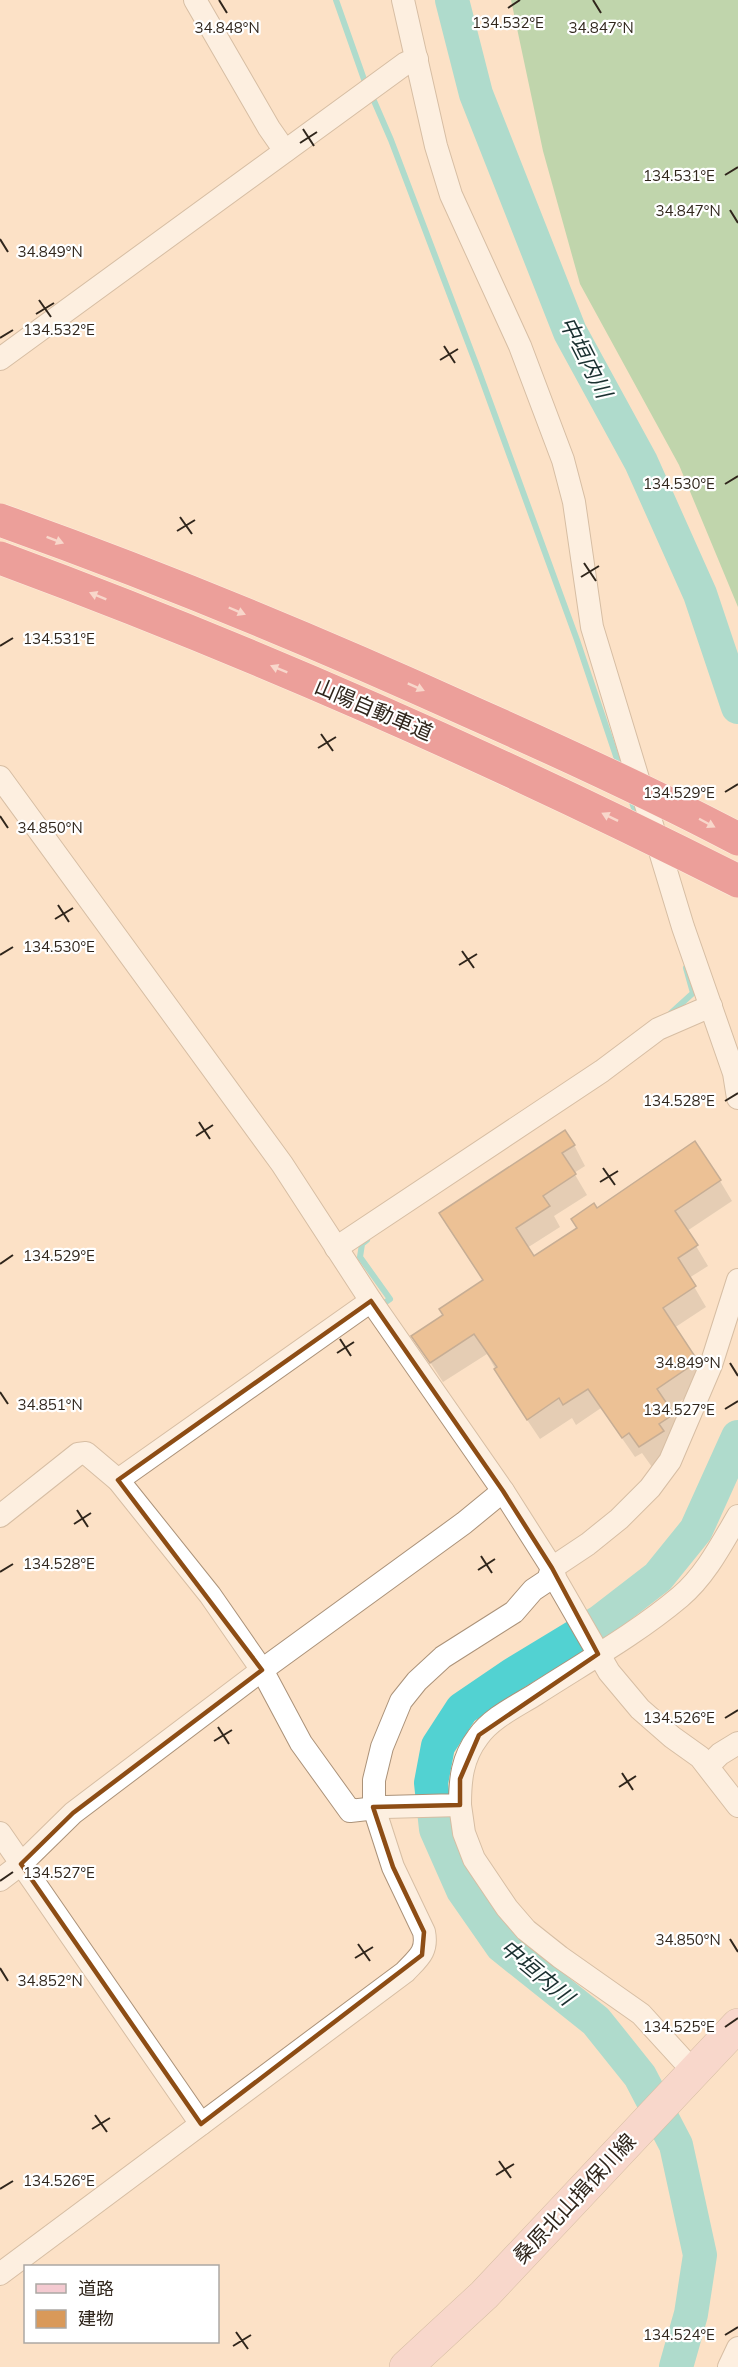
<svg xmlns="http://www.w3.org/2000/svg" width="738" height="2367" font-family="Mulish,'Noto Sans JP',sans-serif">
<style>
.forest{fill:#79c58c}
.shadow{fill:#0003}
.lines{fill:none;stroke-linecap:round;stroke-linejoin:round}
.stream{stroke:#52d2d2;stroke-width:6}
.river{stroke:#52d2d2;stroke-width:34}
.building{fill:#d99959;stroke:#876e57;stroke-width:1.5}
.minor-casing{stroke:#ab9279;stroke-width:24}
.secondary-casing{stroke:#ab9279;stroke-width:34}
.minor{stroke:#fff;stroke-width:22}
.secondary{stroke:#f4cad1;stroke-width:33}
.motorway-bridge-casing{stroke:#fff;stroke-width:34;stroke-linecap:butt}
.motorway-bridge{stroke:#da4f65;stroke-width:33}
.oneway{fill:#f4cad1}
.marked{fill:none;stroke:#8d4d15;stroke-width:4.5;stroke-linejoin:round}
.ticks{fill:none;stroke:#30261c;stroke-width:2}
.labels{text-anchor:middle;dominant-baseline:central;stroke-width:4.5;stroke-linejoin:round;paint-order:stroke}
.street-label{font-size:21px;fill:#30261c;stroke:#fff}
.water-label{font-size:22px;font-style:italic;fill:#1a3030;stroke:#fff}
.ticks-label{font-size:15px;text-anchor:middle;fill:#30261c;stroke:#fff;stroke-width:4.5;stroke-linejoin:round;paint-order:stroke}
</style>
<rect width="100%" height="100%" fill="#fce1c6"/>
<path class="forest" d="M511,0H738V607L679,465L580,284L543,151Z"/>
<path class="shadow" d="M574,1145L585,1166L574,1173L587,1195L554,1216L560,1227L527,1248L534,1258L578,1229L597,1210L720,1181L732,1201L687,1231L708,1266L689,1278L706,1307L674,1328L709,1382L669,1409L685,1435L652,1467L642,1453L635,1457L601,1408L576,1425L572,1418L540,1439L507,1390L487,1354L443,1382L413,1336L445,1315L484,1281L441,1214Z"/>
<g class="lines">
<g class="stream">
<path d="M336,0L366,85"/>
<path d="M371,94L391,140L478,369L577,640L620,768"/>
<path d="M630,797L638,819"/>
<path d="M671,1013L693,993L686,968"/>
<path d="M367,1240L362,1244L360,1257L390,1299L380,1306"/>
</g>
<g class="river">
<path d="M452,0L476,94L570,332L641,462L700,594L738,707"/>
<path d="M676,2367L691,2314L700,2255L676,2145L640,2076L596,2021L502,1946L463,1890L436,1829L431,1783L438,1746L462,1709L512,1675L601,1621L658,1577L696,1530L738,1437"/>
</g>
</g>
<path class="building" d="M565,1130L575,1145L562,1153L576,1174L543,1196L550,1206L516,1228L534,1256L577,1228L571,1219L594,1203L597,1208L695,1141L721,1180L675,1211L698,1245L678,1258L696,1286L663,1308L698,1361L657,1389L674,1414L659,1424L664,1431L639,1447L629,1433L622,1438L588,1389L563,1405L559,1398L527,1420L494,1369L497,1367L474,1334L430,1363L411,1336L443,1315L439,1309L483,1280L439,1213Z"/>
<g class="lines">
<g class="minor-casing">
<g id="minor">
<path d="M195,0L269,128L285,151"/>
<path d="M403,0L436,146L451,195L520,346L563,460L574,502L592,627L683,927L734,1073L738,1098"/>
<path d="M0,359L406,63L417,59"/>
<path d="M0,777L282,1164L371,1301L503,1491L552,1568L556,1580L609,1672L640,1709L672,1737L700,1757L738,1806"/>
<path d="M336,1248L602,1071L658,1029L711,1006"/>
<path d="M118,1480L371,1301"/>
<path d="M0,1516L78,1454L86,1453L118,1480L210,1595L262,1670L301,1743L350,1811L385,1807L460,1805C460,1780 462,1758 478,1737C491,1718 517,1706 536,1694C584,1663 636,1634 680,1597C705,1576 721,1545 738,1516"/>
<path d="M708,1766L720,1754L738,1743"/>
<path d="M460,1805L464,1833L474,1859L507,1908L526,1930L560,1957L641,2014L694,2072"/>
<path d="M0,1833L201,2124"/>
<path d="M0,1880L21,1864L73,1813L262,1670L464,1523L503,1491"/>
<path d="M0,2274L405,1972C418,1958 428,1952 424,1932L393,1867L374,1808V1780L382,1747L401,1701L417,1681L443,1657L514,1612L533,1590L548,1580L552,1568L588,1544L619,1519L650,1488L670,1461L711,1365L738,1280"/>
<path d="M729,2367L738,2348"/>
</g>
</g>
<g class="secondary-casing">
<path id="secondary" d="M406,2367L484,2295L738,2025"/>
</g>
<use href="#minor" class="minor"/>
<use href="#secondary" class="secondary"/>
<g class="motorway-bridge-casing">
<g id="motorway-bridge">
<path d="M0,520C160,577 317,642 471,712C561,752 651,793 738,839"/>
<path d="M0,558C252,651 498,760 738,881"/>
</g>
</g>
<use href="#motorway-bridge" class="motorway-bridge"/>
</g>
<defs><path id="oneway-solid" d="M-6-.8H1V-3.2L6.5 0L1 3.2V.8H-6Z" transform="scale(1.5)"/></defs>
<g class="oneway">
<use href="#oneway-solid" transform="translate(55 540) rotate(21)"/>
<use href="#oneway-solid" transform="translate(98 596) rotate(-158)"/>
<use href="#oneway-solid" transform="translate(237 611) rotate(23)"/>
<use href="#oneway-solid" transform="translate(279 669) rotate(-158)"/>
<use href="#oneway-solid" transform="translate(416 687) rotate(24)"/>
<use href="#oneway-solid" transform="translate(610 817) rotate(-154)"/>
<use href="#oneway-solid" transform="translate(707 823) rotate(28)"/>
</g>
<path d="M0 0H738V2367H0ZM371,1301L503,1491L552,1568L598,1654L479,1735L460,1779V1805L373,1807L393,1867L424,1932L422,1955L201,2124L21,1864L73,1813L262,1670L118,1480Z" fill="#fce1c6" fill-opacity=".55" fill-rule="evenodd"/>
<path class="marked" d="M371,1301L503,1491L552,1568L598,1654L479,1735L460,1779V1805L373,1807L393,1867L424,1932L422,1955L201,2124L21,1864L73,1813L262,1670L118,1480Z"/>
<path class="ticks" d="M219,0L227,13M593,0L601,13M508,8L520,0M303,129L314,146M300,143L317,132M725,175L738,167M730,210L738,223M0,239L8,252M39,300L51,317M36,314L54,303M0,338L13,330M444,346L455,363M440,360L458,349M725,484L738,476M180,517L192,534M177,531L195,520M584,563L596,581M581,577L599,566M0,646L13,638M321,734L333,751M318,748L336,737M725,792L738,784M0,816L8,828M58,905L69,922M55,919L73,908M462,951L474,968M0,955L13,947M459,965L477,954M725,1101L738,1093M199,1122L210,1139M196,1136L213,1125M603,1168L615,1185M600,1182L618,1171M0,1264L13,1255M340,1339L351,1356M337,1353L354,1342M730,1363L738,1376M0,1392L8,1404M725,1409L738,1401M77,1510L88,1527M74,1524L91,1513M481,1556L492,1573M478,1570L495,1559M0,1572L13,1564M725,1718L738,1710M218,1727L229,1744M214,1741L232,1730M622,1773L633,1790M619,1787L636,1776M0,1881L13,1872M730,1939L738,1952M358,1944L370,1961M355,1958L373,1947M0,1968L8,1981M725,2027L738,2018M95,2115L107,2132M92,2129L110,2118M499,2161L511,2178M496,2175L514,2164M0,2189L13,2181M236,2332L248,2349M725,2335L738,2327M233,2346L251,2335"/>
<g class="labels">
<g class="street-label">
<text transform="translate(374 709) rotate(23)">山陽自動車道</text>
<text transform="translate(574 2198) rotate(-47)">桑原北山揖保川線</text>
</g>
<g class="water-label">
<text transform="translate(586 357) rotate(63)">中垣内川</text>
<text transform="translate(537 1972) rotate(40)">中垣内川</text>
</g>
</g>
<g class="ticks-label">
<text x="508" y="28">134.532°E</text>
<text x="227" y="33">34.848°N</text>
<text x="601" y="33">34.847°N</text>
<text x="679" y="181">134.531°E</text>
<text x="688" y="216">34.847°N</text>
<text x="50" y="257">34.849°N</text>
<text x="59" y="335">134.532°E</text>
<text x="679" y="489">134.530°E</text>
<text x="59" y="644">134.531°E</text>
<text x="679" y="798">134.529°E</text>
<text x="50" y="833">34.850°N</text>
<text x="59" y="952">134.530°E</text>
<text x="679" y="1106">134.528°E</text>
<text x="59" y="1261">134.529°E</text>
<text x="688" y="1368">34.849°N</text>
<text x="50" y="1410">34.851°N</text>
<text x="679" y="1415">134.527°E</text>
<text x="59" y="1569">134.528°E</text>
<text x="679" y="1723">134.526°E</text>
<text x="59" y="1878">134.527°E</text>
<text x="688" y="1945">34.850°N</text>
<text x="50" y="1986">34.852°N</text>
<text x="679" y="2032">134.525°E</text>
<text x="59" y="2186">134.526°E</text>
<text x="679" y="2340">134.524°E</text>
</g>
<rect x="24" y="2265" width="195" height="78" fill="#ffffff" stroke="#aca8a4" stroke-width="1.5"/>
<rect x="36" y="2284" width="30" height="9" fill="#f4cad1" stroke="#aca8a4" stroke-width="1.5"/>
<text x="78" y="2295" font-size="18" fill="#30261c">道路</text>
<rect x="36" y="2310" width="30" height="18" fill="#d99959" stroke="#aca8a4" stroke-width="1.5"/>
<text x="78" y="2325" font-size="18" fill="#30261c">建物</text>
</svg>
